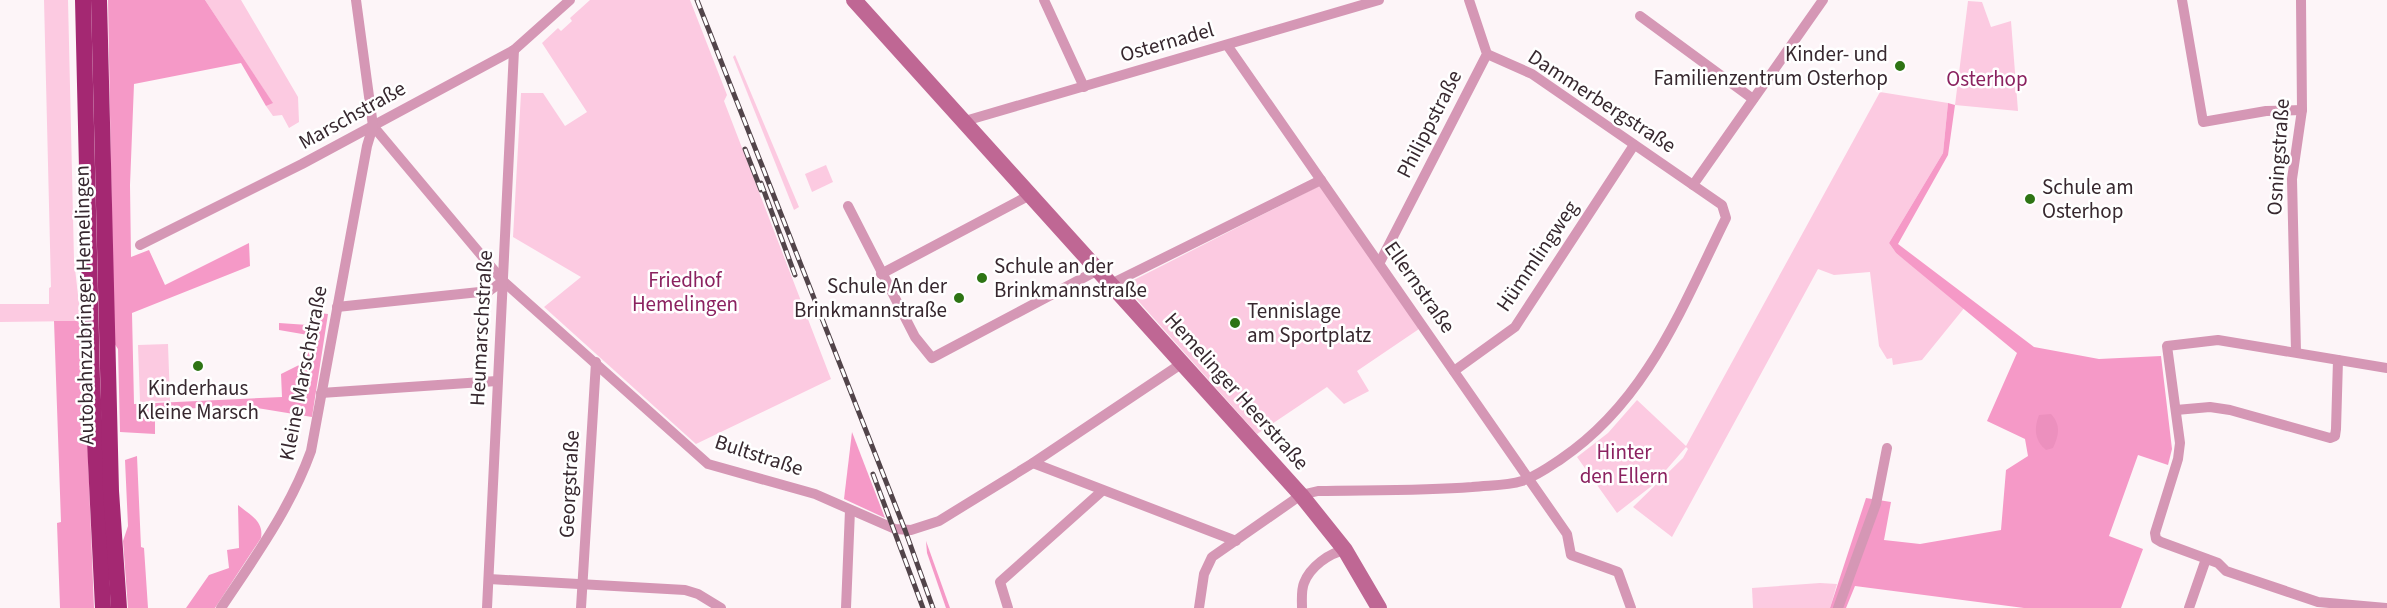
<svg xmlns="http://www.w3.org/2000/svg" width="2387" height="608" font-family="'Source Sans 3',sans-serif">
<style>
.green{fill:#fccae1}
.forest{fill:#f599c7}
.water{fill:#ec90be}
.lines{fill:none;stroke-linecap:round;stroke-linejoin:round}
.minor{stroke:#d597b5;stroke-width:10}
.secondary{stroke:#bf6794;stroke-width:16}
.trunk{stroke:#a42872;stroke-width:16}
.rail-casing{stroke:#52444a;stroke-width:5}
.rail{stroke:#fff;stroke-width:3;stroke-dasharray:9;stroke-linecap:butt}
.poi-dot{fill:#2e7414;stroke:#fff;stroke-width:2}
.labels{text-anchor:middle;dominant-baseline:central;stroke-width:5;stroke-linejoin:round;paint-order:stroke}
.street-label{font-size:21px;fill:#37282f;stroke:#fff}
.poi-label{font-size:21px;fill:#37282f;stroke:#fff;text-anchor:start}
.park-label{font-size:21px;fill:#8b2260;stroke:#fff}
</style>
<rect width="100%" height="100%" fill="#fdf5f8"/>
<g class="green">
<path d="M44,0H68L74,260L81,321L0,322V304H49V288L51,287Z"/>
<path d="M205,0H241L298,97L299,122L289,128L282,115L273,116L266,106L272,102Z"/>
<path d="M590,0H690L727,95L724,101L831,379L696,444L544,307L581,277L513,237L521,93H543L565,126L587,112L542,43L558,28L561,31L572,21L570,18Z"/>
<path d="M1968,1L1982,2L1991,27L2011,21L2018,111L1955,105Z"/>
<path d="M735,55L799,207L794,210L733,57Z"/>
<path d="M1880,92L1948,103L1943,153L1889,243L1896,253L1965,307L1922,360L1893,365L1892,358L1887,359L1879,346L1870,272L1834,275L1818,269L1672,537L1633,507L1683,458L1688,449L1686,447L1653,485L1617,513L1577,457L1608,433L1637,400L1686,446Z"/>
<path d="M826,165L833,182L812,192L805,174Z"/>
<path d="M1321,185L1419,329L1357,371L1369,391L1344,404L1327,387L1257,434L1124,285Z"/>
<path d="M168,344L170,401L140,402L138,345Z"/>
<path d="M1820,583L1837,584L1830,608H1753L1752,588Z"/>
</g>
<g class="forest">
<path d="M108,0H205L273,103L266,106L241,63L134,84L130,185L131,257L149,250L165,285L249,243L250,266L132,313L134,404L282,397L281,374L303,363L308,335L279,330V323L308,325L310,312L328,314L312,417L244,406L155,410V434L120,432L118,349L114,343Z"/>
<path d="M1948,103L1955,105L1948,155L1898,244L2034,347L2099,359L2161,356L2172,449L2168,465L2138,455L2109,536L2143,549L2121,608H2024L1855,586L1846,608H1830L1866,498L1891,502L1884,540L1920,544L2001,530L2006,470L2028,456L2025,439L1987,421L2017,353L1896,253L1889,243L1943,153Z"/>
<path d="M54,321H81L83,330L94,608H60L57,523L61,522Z"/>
<path d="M852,432L885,518L844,499Z"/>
<path d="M137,456L141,547L144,548L148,608H128L123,541L128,526L125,460Z"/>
<path d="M238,505C250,515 264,521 261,538L215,608H186L209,575L229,568L227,550L239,548Z"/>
<path d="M926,541L950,608H946L927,553Z"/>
</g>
<path class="water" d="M2051,414C2061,425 2059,435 2053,448L2046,450C2034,440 2034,428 2039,415Z"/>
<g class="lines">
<g class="minor">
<path d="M1044,0L1084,87"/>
<path d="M2182,0L2203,122L2266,111L2302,110"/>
<path d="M1640,16L1753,99"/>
<path d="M1227,45L1567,534L1571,555L1618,572L1631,608"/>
<path d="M1487,54L1532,74L1693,185"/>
<path d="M965,121L1379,0"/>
<path d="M373,126L503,281L708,464L815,494L895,529L911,530L939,521L1033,463L1181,364"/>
<path d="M848,206L915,337L932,358L1098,270"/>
<path d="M140,245L302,164L514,50L570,0"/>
<path d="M1380,262L1487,54L1469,0"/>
<path d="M881,274L1030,195"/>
<path d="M1111,284L1321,180"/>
<path d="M337,307L489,291L503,281"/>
<path d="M2296,352L2292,179L2302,110L2301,0"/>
<path d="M1454,371L1515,327L1634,145"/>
<path d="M321,393L497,381"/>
<path d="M2176,410L2210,407L2230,410L2330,438L2335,436L2336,429L2338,360"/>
<path d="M1033,463L1236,541"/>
<path d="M489,579L685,590L698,594L721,608"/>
<path d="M221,608C255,557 290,509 311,451L367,146L373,126L356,0"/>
<path d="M487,608L514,50"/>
<path d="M581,608L596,362"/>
<path d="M846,608L850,510"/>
<path d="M1008,608L1000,582L1102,491"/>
<path d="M1199,608L1204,574L1212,557L1301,495L1318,491C1369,490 1421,491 1472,487C1489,485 1506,486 1522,481C1537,476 1549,467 1561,459C1647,401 1682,307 1726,218L1722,205L1693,185L1823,0"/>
<path d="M1302,608C1302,601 1301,590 1304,583C1310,567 1329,553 1345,550"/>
<path d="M1838,608L1876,504L1887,448"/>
<path d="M2189,608L2206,559"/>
<path d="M2386,608L2318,602L2226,571L2218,563L2161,542L2156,539L2155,533L2178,459L2180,443L2167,346L2218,340L2387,368"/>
</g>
<path class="secondary" d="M854,0L1301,495L1345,550L1379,608"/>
<g class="trunk">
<path d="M83,0L92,379L103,608"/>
<path d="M99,0L111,491L119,608"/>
</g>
<g class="rail-casing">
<g id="rail">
<path d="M697,0L905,530L933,608"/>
<path d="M745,149L761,190"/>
<path d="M761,183L795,275"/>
<path d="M873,474L923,608"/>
</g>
</g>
<use href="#rail" class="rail"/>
</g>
<g class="poi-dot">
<circle cx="1900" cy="66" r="6"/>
<circle cx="2030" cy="199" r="6"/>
<circle cx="982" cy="278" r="6"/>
<circle cx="959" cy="298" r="6"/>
<circle cx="1235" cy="323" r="6"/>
<circle cx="198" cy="366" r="6"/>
</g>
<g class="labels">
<g class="street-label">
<text transform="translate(1167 42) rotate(-16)">Osternadel</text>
<text transform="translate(1602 101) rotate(33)">Dammerbergstraße</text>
<text transform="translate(352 115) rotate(-29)">Marschstraße</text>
<text transform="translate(1429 124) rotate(-63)">Philippstraße</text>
<text transform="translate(2278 157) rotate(-86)">Osningstraße</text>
<text transform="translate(1537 256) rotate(-56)">Hümmlingweg</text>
<text transform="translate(1420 287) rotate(55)">Ellernstraße</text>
<text transform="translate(84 305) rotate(-91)">Autobahnzubringer Hemelingen</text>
<text transform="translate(481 328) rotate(-87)">Heumarschstraße</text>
<text transform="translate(303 373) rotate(-79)">Kleine Marschstraße</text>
<text transform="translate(1237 391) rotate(48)">Hemelinger Heerstraße</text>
<text transform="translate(759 455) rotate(18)">Bultstraße</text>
<text transform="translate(569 484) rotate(-87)">Georgstraße</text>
</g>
<g class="poi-label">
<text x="1888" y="54" text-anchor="end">Kinder- und<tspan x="1888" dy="24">Familienzentrum Osterhop</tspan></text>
<text x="2042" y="187">Schule am<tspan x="2042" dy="24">Osterhop</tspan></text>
<text x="994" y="266">Schule an der<tspan x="994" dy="24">Brinkmannstraße</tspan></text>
<text x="947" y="286" text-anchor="end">Schule An der<tspan x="947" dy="24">Brinkmannstraße</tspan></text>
<text x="1247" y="311">Tennislage<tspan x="1247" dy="24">am Sportplatz</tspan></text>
<text x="198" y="388" text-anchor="middle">Kinderhaus<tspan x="198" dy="24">Kleine Marsch</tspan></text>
</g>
<g class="park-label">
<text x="1987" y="79">Osterhop</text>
<text x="685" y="280">Friedhof<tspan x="685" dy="24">Hemelingen</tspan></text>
<text x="1624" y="452">Hinter<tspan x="1624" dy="24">den Ellern</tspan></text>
</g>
</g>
</svg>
